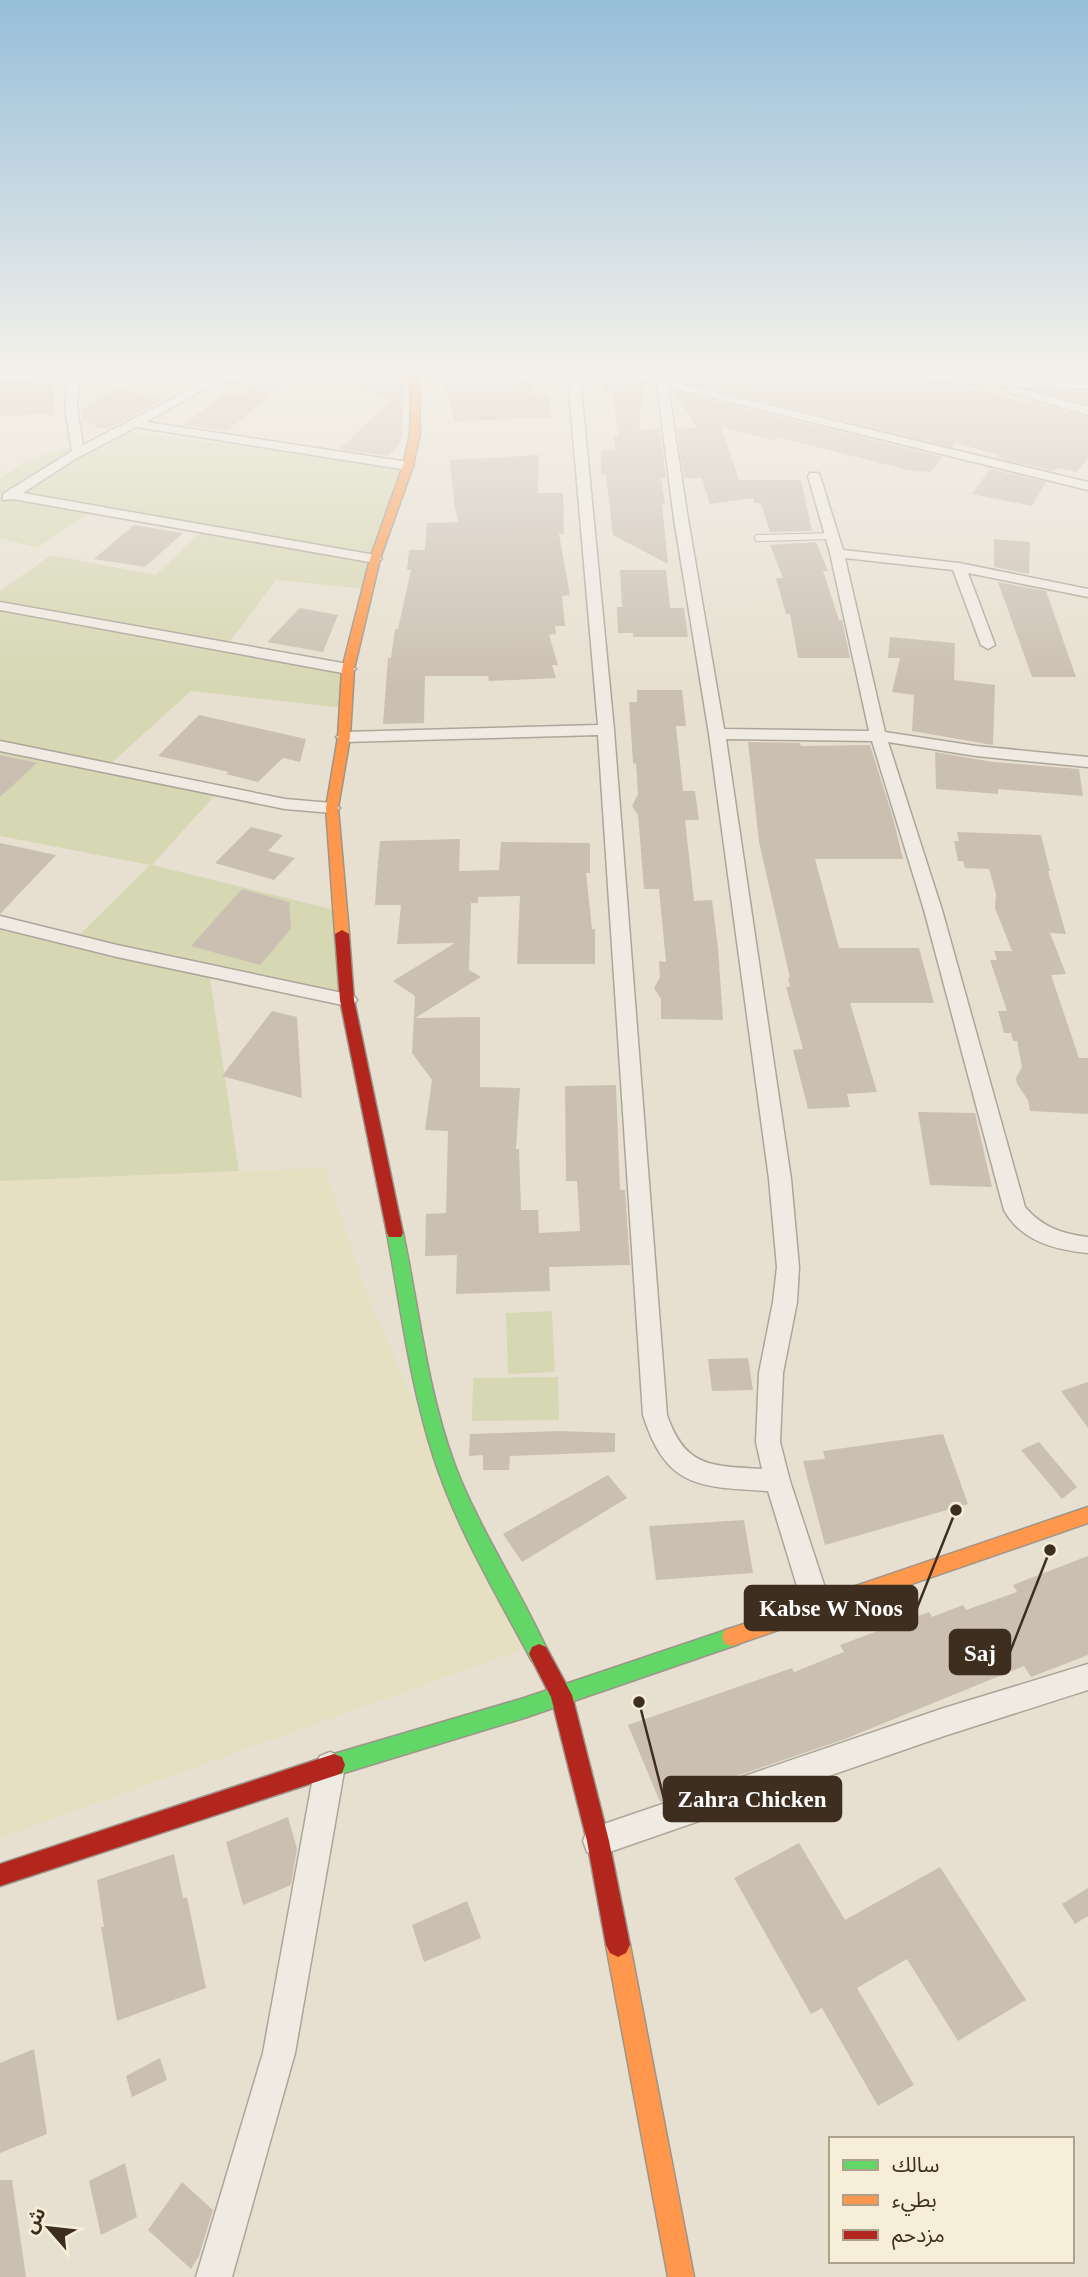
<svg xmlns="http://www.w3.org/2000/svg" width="1088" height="2277" font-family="'Times New Roman','Noto Sans Arabic',serif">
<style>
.farmland{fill:#e6dfc2}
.green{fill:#d6d7b3}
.building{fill:#cbbfb2}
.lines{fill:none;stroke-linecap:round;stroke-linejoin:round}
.lane-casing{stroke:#ada599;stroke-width:8}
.street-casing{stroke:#ada599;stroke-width:3}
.fast-casing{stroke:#9c958a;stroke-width:3}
.slow-casing{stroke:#9c958a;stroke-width:3}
.jam-casing{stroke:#9c958a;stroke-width:3}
.lane{stroke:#efebe3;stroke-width:6}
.street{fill:#efebe3;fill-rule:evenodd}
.fast{fill:#63d668;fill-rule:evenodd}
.slow{fill:#ff974d;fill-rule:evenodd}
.jam{fill:#b3261e;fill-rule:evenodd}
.leader{fill:none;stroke:#3d2e20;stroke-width:2.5}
.callout-dot{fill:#3d2e20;stroke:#f7eed8;stroke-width:2.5}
.callout{fill:#3d2e20;stroke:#3d2e20;stroke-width:2.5}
.callout-label{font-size:23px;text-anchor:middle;font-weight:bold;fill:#fff}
</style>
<rect width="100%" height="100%" fill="#e7e0d1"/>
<path class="farmland" d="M325,1168L367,1294L521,1650L0,1838V1181Z"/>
<g class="green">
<path d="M122,431L408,466L367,589L276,580L226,647L348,669L345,708L191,691L106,768L218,792L152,865L339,911L347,1000L209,972L239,1171L0,1181V922L74,940L150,865L0,836V591L51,555L155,575L204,530L94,510L37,548L0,538V478L28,460Z"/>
<path d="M552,1311L555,1372L508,1374L506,1313Z"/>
<path d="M558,1377L559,1420L472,1421L473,1378Z"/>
</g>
<g class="building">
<path d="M312,367H399L404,391L401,443L388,456L340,449L391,400Z"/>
<path d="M442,367H474L479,375H515V379H532L533,395H549L550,418L455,421L442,376H445Z"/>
<path d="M659,367H874L876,370L998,394L1030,404L1029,401L1088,417V459L1077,472L1056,468L1054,471L998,458L1000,455L955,443L952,447L666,378Z"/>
<path d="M1024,367H1088V380L1025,378Z"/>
<path d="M605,373L643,384L639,430L660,429L666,478H661L665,504H662L668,564L613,535L606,475H601V451L615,450L614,436H618L613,392L602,391Z"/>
<path d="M296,374L227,431L183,425L226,393L243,395L263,379Z"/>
<path d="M53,377L54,416L42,414L0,417V381Z"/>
<path d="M117,389L165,399L110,428H96L94,424L82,422V409Z"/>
<path d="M1037,390L1088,392V404Z"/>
<path d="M674,391L943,457L930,472L908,470L778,437L773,440L721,427L739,480H801L812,531L770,532L761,503H754L753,498L710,504L702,478H684L677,429L697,428Z"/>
<path d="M539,455L538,493H563L564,534H559L570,595L562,596L565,626H555L556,634L549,635L558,665H552L556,678L489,681L488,676H425L424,723L383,724L388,658H391L395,629H398L411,570H407L409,550H425L427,523L458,522L454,503L450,460Z"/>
<path d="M990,469L1046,482L1032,506L972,494Z"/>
<path d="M134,525L183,533L145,567L94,559Z"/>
<path d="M994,539L1030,542L1029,574L994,567Z"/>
<path d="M816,542L828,571H823L839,620H842L850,658H798L790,614H786L776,578H783L770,545Z"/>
<path d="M620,570H666L670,608H684L688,637H633V633H618L617,607H622Z"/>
<path d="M998,582L1046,591L1076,677H1032Z"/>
<path d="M300,608L338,615L323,652L267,642Z"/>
<path d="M890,637L955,643L954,680L995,685L993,745L912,731L914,695L892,692L900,658H888Z"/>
<path d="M637,690H682L686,726H676L683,791H695L699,820H685L694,901L712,900L718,948L723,1020L661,1019V999L654,988L660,977L659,961L666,962L659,889H644L638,815L632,806L638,794L636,764L633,763L629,702H637Z"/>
<path d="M199,715L306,739L300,762L283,758L258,782L226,774L229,772L158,756Z"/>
<path d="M748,742L800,743L801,746L870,745L893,818L903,859H815L839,948H919L934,1003H850L877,1092L847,1094L850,1107L808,1109L793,1050L803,1049L786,987H790L788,978H790L759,842Z"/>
<path d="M935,752L993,762L1079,769L1083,796L998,789V794L936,789Z"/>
<path d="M0,755L37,763L0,797Z"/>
<path d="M251,827L283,835L268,851L295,858L274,880L215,863Z"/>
<path d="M957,832L1041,835L1050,871H1048L1066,934L1050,933L1066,974L1051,975L1079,1058H1088V1114L1030,1111L1028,1100L1017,1084L1016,1078L1022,1067L1017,1041H1013L1011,1033H1004L998,1011H1007L990,960H997L994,951H1012L995,908L996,894L989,869L965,868L963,861H958L954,841H959Z"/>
<path d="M460,839L459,871L499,870L501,842L590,843V873H586L592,929H595V964H517L520,896L478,897V903H471L469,970L481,977L415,1018L480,1017V1087L520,1088L516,1149H519L521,1210H538L539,1233L580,1231L577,1181H566L565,1086L616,1085L620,1190H625L630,1265L549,1267L550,1291L456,1294L457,1255L425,1256L426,1214L446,1213L448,1131L425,1130L432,1080L412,1053L415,996L393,981L455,943L397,944L401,905H375L377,873L380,841Z"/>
<path d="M0,843L56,855L0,914Z"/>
<path d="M242,889L289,902L291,929L260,965L191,946Z"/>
<path d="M272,1011L297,1017L302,1098L222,1076Z"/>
<path d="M918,1112L975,1113L992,1187L930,1185Z"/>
<path d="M748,1358L753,1390L712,1391L708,1359Z"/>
<path d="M1088,1382V1428L1061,1391Z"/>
<path d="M560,1431L615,1433V1452L510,1456L509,1470H483V1455L469,1456L470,1434Z"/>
<path d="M943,1434L968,1504L825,1545L803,1461L825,1459L823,1451Z"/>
<path d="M1039,1442L1077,1487L1062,1499L1021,1450Z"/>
<path d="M608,1475L627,1498L522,1562L503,1534Z"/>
<path d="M744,1520L753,1573L656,1580L649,1526Z"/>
<path d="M1088,1556V1655L1031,1677L1024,1666L845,1739L660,1802L628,1725L792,1668L794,1672L844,1652L840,1645L929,1612L932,1617L963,1605L966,1610L1017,1592L1013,1585Z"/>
<path d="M288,1817L297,1849L291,1885L243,1905L226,1842Z"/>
<path d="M799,1843L845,1920L940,1867L1026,2000L958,2041L907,1959L857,1988L914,2085L878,2106L822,2008L811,2014L734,1878Z"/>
<path d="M174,1854L183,1898L187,1897L206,1988L117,2021L101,1927H104L97,1880Z"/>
<path d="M1088,1888V1916L1075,1924L1062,1904Z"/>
<path d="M467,1901L481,1938L424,1962L412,1925Z"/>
<path d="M34,2049L47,2134L0,2153V2063Z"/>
<path d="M160,2058L167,2080L132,2097L126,2076Z"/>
<path d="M125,2163L137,2217L101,2235L89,2181Z"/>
<path d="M0,2180H12L26,2277H0Z"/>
<path d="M182,2182L213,2210L199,2256L191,2269L148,2230Z"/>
</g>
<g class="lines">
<g class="lane-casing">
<path id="lane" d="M758,538L832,536"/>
</g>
<g class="street-casing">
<g id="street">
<path d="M69,367H80L77,407L83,445L172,399L224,367H237L224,377L285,367H307L302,370L212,385L146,422L408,462L414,466L408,470L136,427L75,459L23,493L375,555L382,559L375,563L13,499L3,500V494L72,451L65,407Z"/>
<path d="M567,367H579L614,730L667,1415C685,1468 712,1466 762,1469L756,1442L759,1373L773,1302L777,1267L769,1179L709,734L674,519L657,385L592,367H610L1088,482V490L668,387L688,519L724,729L869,731L830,553L808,476L810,473H818L820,476L843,550L959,563L1088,589V597L968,573L995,645L988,649L981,645L953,570L845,558L885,732L976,746L1088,757V767L976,756L888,742L942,910L1025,1207C1042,1227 1062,1234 1088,1237V1253C1055,1250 1021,1241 1004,1210L924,910L872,741L726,739L791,1179L799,1267L797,1302L783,1373L780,1442L790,1481L832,1609L828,1618L818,1621L808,1618L804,1609L768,1491C699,1487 666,1488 643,1415L598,735L344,742L336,737L344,732L598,725Z"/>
<path d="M877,367C903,365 927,374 952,376C997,381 1043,381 1088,383V389L1015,387L1088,407V415L1008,392L1006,390L1010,387L944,382Z"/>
<path d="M0,602L348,664L356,669L348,674L0,610Z"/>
<path d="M0,741L285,799L332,803L340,808L332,813L285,809L0,751Z"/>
<path d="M0,916L117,945L347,994L354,996L357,1000L354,1004L347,1006L117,957L0,928Z"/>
<path d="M1088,1664V1690L944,1736L598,1856L587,1852L583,1841L587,1830L598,1826L944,1708Z"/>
<path d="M330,1752L340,1756L345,1766L295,2053L232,2277H196L263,2053L315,1766L320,1756Z"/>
</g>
</g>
<g class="fast-casing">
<g id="fast">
<path d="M395,1227L401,1229L403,1233C419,1309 427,1389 454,1463C479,1530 520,1589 549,1654L546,1661L539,1664L532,1661C497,1595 457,1529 434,1458C410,1385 401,1308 387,1233L389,1229Z"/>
<path d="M732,1628L739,1630L742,1637L739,1644L524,1718L334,1776L326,1773L323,1765L326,1757L334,1754L524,1698Z"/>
</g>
</g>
<g class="slow-casing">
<g id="slow">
<path d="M408,367H416L419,382L420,434L413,466L380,559L354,669L350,737L338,808L349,934L342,938L335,934L326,808L338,737L342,669L370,559L403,466L410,434L411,382Z"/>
<path d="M1088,1507V1523L732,1646L725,1644L722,1637L725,1630L732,1628Z"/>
<path d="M618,1933L626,1937L630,1945L694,2277H668L606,1945L610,1937Z"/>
</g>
</g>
<g class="jam-casing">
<g id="jam">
<path d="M342,930L349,934L354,1000L403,1233L401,1237H389L387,1233L340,1000L335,934Z"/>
<path d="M539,1644L546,1647L572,1695L609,1841L630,1945L626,1953L618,1957L610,1953L606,1945L587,1841L551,1697L529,1654L532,1647Z"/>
<path d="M334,1754L342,1757L345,1765L342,1773L334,1776L0,1886V1864Z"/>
</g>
</g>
<use href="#lane" class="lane"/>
<use href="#street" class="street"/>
<use href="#fast" class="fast"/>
<use href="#slow" class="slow"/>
<use href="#jam" class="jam"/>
</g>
<linearGradient id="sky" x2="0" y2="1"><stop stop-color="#96bed9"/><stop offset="0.54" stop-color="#f4f1ea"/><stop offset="1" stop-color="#f4f1ea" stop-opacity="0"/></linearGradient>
<rect width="1088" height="685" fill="url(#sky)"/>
<path class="leader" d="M956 1510L917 1608M1050 1550L1010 1652M639 1702L664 1799"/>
<g class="callout-dot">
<circle cx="956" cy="1510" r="7"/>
<circle cx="1050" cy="1550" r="7"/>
<circle cx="639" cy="1702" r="7"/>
</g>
<g class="callout">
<rect x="745" y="1586" width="172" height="44" rx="7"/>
<rect x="950" y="1630" width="60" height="44" rx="7"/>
<rect x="664" y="1777" width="177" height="44" rx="7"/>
</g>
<g class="callout-label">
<text x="831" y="1616">Kabse W Noos</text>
<text x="980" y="1661">Saj</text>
<text x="752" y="1807">Zahra Chicken</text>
</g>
<rect x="829" y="2137" width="245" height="126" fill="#f7eed8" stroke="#ada18e" stroke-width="2"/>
<rect x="843" y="2160" width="35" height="10" fill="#63d668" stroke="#ada18e" stroke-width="2"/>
<text x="892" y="2172" font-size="21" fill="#3d2e20">سالك</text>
<rect x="843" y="2195" width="35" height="10" fill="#ff974d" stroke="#ada18e" stroke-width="2"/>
<text x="892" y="2207" font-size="21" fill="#3d2e20">بطيء</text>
<rect x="843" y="2230" width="35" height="10" fill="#b3261e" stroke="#ada18e" stroke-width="2"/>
<text x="892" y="2242" font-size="21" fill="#3d2e20">مزدحم</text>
<g transform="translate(49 2228) rotate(298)" stroke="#f7eed8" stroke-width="5" paint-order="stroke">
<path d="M0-5L12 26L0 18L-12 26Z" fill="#3d2e20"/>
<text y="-10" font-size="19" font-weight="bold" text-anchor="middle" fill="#3d2e20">ش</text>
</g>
</svg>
